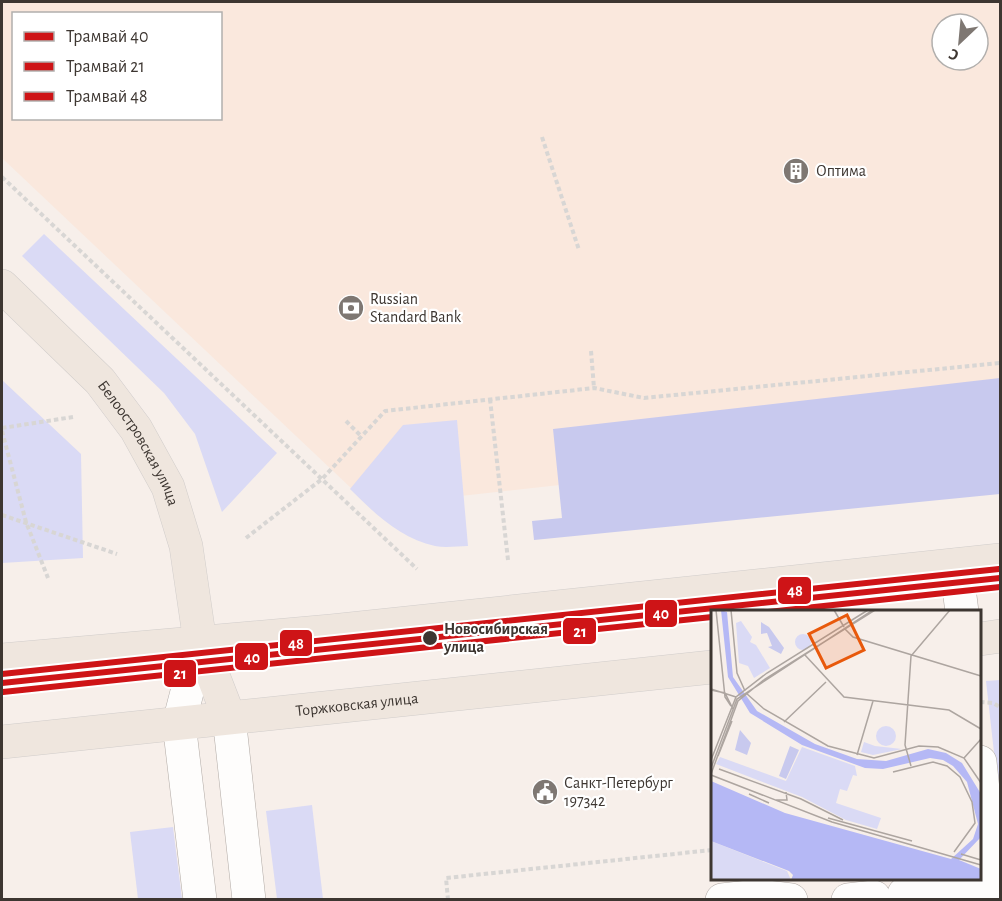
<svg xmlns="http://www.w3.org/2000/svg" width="1002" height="901" font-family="'Alegreya Sans',sans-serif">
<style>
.built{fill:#fae8dd;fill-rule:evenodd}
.green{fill:#dadaf5}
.forest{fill:#c8c9ee}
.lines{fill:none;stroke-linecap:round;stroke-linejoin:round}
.minor-casing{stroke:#b0a9a4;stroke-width:34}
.major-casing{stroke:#d1cdcb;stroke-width:34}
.path{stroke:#d8d6d4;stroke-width:4;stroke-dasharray:4.5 3;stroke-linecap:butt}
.minor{stroke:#fefdfc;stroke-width:33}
.major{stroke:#efe6de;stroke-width:33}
.tram-1-casing{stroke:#fff;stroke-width:10}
.tram-2-casing{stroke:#fff;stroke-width:10}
.tram-3-casing{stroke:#fff;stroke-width:10}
.tram-1{stroke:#ce1417;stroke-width:6}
.tram-2{stroke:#ce1417;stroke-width:6}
.tram-3{stroke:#ce1417;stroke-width:6}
.stop-dot{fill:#3d3631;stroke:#fff;stroke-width:2}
.labels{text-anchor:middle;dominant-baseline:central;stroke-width:4.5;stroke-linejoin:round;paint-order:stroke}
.poi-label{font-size:16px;fill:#3d3631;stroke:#fff;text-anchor:start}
.street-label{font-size:16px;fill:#3d3631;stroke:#fff}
.stop-label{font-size:16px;font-weight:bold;fill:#3d3631;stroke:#fff;text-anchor:start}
.inset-road{fill:none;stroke:#ada5a0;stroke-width:1.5}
.view{fill:#e8590c;fill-opacity:0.15;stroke:#e8590c;stroke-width:3}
.inset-edge{fill:none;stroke:#3d3631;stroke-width:3}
.line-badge{stroke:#fff;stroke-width:2}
.badge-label{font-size:16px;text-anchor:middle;font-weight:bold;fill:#fff}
</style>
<rect width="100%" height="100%" fill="#f7efea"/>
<path class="built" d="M2,2H1000V436L370,506L2,158ZM14,14H220V118H14ZM942,24H978V60H942Z"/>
<g class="green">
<path d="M44,234L277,453L222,512L195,434L164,393L22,256Z"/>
<path d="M2,380L81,454L83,558L2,563Z"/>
<path d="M457,420L468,546C458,546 446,548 435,546C401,539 374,513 350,489L403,425Z"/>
<path d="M1000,680V806L986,681Z"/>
<path d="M312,805L323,899H277L266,811Z"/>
<path d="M173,827L182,899H138L130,832Z"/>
</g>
<path class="forest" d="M1000,378V494L534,540L532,521L562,518L553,429Z"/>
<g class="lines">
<g class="minor-casing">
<g id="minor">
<path d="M956,565L962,612"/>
<path d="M200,642L179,723L200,900"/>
<path d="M229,717L249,900"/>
<path d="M980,762L995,900"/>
<path d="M904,894L993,885"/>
<path d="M722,900L758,896L791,900"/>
<path d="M848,900L874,897"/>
</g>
</g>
<g class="major-casing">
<g id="major">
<path id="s1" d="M2,286L100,381L136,429L168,487L186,546L200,642L229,717"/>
<path d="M980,639L1000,636"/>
<path d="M2,660L331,631L1000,560"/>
<path id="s2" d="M2,742L712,667"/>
</g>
</g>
<g class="path">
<path d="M542,137L579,250"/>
<path d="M2,177L417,569"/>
<path d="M591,351L594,388"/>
<path d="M490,399L508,560"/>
<path d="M346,421L361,436"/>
<path d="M2,428L73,417"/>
<path d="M2,431L26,522L48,578"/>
<path d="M2,515L117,554"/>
<path d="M246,538L322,479L385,411L594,388L644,398L1000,363"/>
<path d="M980,702L993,703L1000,707"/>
<path d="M448,900L446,878L712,850"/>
</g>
<use href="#minor" class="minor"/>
<use href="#major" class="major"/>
<g class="tram-1-casing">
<path id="tram-1" d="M2,683L1000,578"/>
</g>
<g class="tram-2-casing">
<g id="tram-2">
<path d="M768,612L1000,587"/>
<path d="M3,692L712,617"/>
</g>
</g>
<g class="tram-3-casing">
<path id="tram-3" d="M2,674L999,569"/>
</g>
<use href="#tram-1" class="tram-1"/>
<use href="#tram-2" class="tram-2"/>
<use href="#tram-3" class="tram-3"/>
</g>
<defs>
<g id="building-disc" transform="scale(1.35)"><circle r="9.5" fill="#7e7772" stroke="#fff"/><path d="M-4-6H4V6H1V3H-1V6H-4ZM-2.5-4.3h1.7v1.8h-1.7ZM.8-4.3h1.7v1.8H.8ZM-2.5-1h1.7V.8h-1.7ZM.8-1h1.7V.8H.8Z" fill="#fff"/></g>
<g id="bank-disc" transform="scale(1.35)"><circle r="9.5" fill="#7e7772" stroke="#fff"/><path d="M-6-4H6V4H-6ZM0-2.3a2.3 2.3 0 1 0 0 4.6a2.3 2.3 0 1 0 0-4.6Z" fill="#fff"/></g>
<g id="civic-disc" transform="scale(1.35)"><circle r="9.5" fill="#7e7772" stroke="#fff"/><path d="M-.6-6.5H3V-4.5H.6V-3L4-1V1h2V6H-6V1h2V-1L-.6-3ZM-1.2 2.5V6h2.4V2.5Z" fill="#fff"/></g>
</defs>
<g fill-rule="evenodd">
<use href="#building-disc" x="796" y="171"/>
<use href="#bank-disc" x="351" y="308"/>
<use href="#civic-disc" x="545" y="792"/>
</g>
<circle class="stop-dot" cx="430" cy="638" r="8"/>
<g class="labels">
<g class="poi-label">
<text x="816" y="171">Оптима</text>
<text x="370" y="299">Russian<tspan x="370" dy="18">Standard Bank</tspan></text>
<text x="564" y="783">Санкт-Петербург<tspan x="564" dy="18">197342</tspan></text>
</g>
<g class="street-label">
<text stroke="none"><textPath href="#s1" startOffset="210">Белоостровская улица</textPath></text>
<text stroke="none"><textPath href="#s2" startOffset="357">Торжковская улица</textPath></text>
</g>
<g class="stop-label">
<text x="444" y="629">Новосибирская<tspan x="444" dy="18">улица</tspan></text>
</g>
</g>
<g transform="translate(711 610)">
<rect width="270" height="270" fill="#f7efea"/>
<path d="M30,11L41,27L39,32L45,35L59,58L43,68L37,56L28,53L25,13ZM84 32a8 8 0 1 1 16 0a8 8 0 1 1-16 0ZM165 126a10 10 0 1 1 20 0a10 10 0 1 1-20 0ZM153,132L164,136L191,139L162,145L150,142ZM91,137L144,156L146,166L142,165L136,181L129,179L125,193L170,208L166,219L135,210L91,187L5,154L9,147L75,171ZM0,231L76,261L80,270H0Z" fill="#dadaf5"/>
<path d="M50,12L58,17L73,38L70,44L57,37L61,36L56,23L50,24ZM29,120L40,133L36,145L24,140ZM79,136L88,140L75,169L68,166Z" fill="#c8c9ee"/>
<path d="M10,0L16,2L22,67L46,101L104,134L146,149L175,151L217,139L235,143L251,153L270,184V227L248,250L270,259V270H80L82,265L78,261L0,231V171L74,203L240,249L262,229L267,214L256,172L242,156L232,150L219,148L172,159L154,158L91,135L39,103L17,67Z" fill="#b5b8f5"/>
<path class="inset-road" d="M5,0L14,87L20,96M20,0L26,63L34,81M123,0L133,17M133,18L142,27L270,66M93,44L133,87L238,100L270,119M0,79L25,87M0,80L14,83L22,99M35,83L53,99L117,136L163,148L208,136L227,137L253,148L270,173M73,112L115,72M146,145L162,91M7,146L21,111M253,148L270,129M0,150L25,87L56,63L157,0M200,156L194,135L200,46L239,0M0,158L26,89L162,0M8,159L90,189L132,210M182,162L222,152L236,156L249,167L261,192L264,213L243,242M0,164L27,91L54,69L164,0M0,165L121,212L270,255M38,184L58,193M65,190H76L75,182M117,208L201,231M250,244L270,250"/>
<path class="view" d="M136,5L153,40L115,58L98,24Z"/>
<rect width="270" height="270" class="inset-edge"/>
</g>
<g class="line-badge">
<rect x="777" y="576" width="35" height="29" rx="6" fill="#ce1417"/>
<rect x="644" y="599" width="34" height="29" rx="6" fill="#ce1417"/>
<rect x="562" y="617" width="35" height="28" rx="6" fill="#ce1417"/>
<rect x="279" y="629" width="34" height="28" rx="6" fill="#ce1417"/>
<rect x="234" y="642" width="35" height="29" rx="6" fill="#ce1417"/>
<rect x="163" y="659" width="34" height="29" rx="6" fill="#ce1417"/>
</g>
<g class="badge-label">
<text x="795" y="596">48</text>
<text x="661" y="619">40</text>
<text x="580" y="637">21</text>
<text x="296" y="649">48</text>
<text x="252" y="663">40</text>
<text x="180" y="679">21</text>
</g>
<rect width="1002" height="901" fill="none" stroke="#3d3631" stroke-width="6"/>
<rect x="12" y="12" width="210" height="108" fill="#ffffff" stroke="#b1afad" stroke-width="1.5"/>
<rect x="24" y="32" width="30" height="9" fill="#ce1417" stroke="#b1afad" stroke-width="1.5"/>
<text x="66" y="42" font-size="18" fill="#3d3631">Трамвай 40</text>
<rect x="24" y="62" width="30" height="9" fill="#ce1417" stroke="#b1afad" stroke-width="1.5"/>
<text x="66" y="72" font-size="18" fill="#3d3631">Трамвай 21</text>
<rect x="24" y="92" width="30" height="9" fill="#ce1417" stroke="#b1afad" stroke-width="1.5"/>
<text x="66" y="102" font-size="18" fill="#3d3631">Трамвай 48</text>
<g transform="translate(960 42) rotate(206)"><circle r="28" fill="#ffffff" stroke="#b1afad" stroke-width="1.5"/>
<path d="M0-4.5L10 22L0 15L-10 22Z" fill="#7e7772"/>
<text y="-9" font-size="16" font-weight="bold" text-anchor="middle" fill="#3d3631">С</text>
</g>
</svg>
